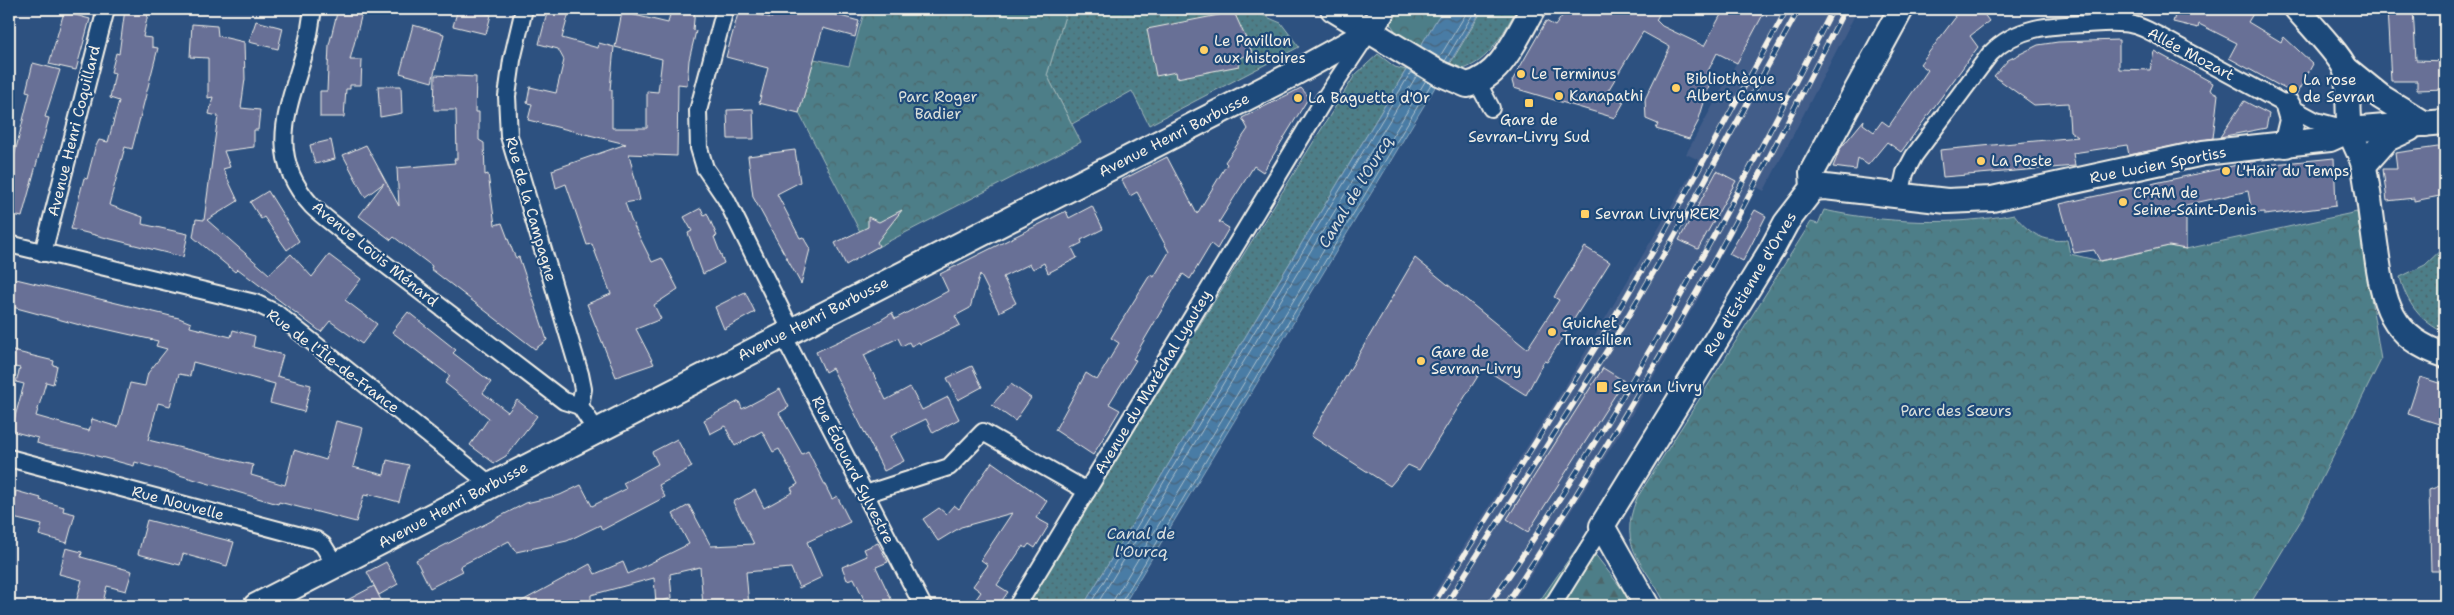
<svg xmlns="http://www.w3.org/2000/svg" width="2454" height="615" font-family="'Shantell Sans',sans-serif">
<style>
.built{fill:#425d89}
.grass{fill:url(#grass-dots);stroke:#a1b8b8}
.forest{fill:url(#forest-firs);stroke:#a1b8b8}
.park{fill:url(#park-crowns);stroke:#a1b8b8}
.water{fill:url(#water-waves);stroke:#8daac0}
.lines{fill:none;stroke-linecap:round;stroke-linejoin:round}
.shore{stroke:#afc2cd;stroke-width:1}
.building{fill:#676f96;stroke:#f4f1e8}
.street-casing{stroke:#f4f1e8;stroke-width:20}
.secondary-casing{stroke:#f4f1e8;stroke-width:28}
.street{stroke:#1f4a7a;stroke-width:16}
.secondary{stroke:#1f4a7a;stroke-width:24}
.rail-casing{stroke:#f4f1e8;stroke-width:5.5}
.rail{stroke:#1f4a7a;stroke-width:4;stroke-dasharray:11;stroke-linecap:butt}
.poi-dot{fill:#ffd166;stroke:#1f4a7a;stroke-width:2}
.labels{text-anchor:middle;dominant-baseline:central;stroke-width:4.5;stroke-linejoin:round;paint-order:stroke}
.poi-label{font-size:15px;fill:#f4f1e8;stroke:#1f4a7a;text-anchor:start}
.street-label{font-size:15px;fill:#f4f1e8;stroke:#1f4a7a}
.park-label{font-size:15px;fill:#dbe0da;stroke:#1f4a7a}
.water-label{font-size:16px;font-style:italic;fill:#dadfde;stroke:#1f4a7a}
</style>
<defs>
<pattern id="grass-dots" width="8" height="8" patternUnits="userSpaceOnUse" patternTransform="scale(1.25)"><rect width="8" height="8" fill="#4e7e88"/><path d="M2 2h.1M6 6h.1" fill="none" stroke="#4c666a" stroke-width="1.8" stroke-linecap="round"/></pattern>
<pattern id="forest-firs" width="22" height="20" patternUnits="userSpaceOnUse" patternTransform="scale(1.25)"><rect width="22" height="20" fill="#4e7e88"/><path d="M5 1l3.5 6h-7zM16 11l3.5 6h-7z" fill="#4c666a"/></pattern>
<pattern id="park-crowns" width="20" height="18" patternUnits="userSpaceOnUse" patternTransform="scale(1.25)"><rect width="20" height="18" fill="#4e7e88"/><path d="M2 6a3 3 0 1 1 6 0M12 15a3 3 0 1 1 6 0" fill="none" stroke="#4c666a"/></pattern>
<pattern id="water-waves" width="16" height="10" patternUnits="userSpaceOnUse" patternTransform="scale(1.25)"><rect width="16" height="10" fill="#487ba5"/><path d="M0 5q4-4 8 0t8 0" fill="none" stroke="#48647a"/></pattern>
</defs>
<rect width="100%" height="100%" fill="#2d5180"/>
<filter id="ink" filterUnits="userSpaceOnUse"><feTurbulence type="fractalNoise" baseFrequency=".02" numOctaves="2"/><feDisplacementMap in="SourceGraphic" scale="10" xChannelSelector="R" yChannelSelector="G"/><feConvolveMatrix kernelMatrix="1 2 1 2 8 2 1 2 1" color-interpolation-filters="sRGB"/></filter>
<g filter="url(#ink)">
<path class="built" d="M1766,9H1858L1764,191L1757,187L1698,299L1628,421L1511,606H1426L1564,388L1699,160L1686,154Z"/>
<g class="grass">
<path d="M1067,9H1248L1281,23L1299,47L1149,125L1132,91L1072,124L1047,75Z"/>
<path d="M1483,9H1517C1502,34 1490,62 1460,70L1450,64Z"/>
<path d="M1378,54L1395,67L1406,70L1083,606H1025L1355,75Z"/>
<path d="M2445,246V333C2420,321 2407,304 2400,277L2425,265Z"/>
</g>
<path class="forest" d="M1583,539L1629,598L1633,606H1536Z"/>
<g class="park">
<path d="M865,9H1067L1047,75L1081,142L870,251L799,113L814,59L849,66Z"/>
<path d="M1398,9H1443L1420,47L1396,32L1390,23Z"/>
<path d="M1824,210C1883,223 1955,226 2014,214C2027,232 2044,243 2067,240L2070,254L2100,261L2169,246L2186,249L2357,212L2381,360L2300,522L2249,606H2047L2045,603L1781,600L1777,606H1666C1648,564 1615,551 1637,498L1811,222L1818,224Z"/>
</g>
<path class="water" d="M1443,9H1482L1123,606H1083Z"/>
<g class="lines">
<g class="shore">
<path d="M1439,58L1469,9"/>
<path d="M1445,61L1476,9"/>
<path d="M1089,606L1411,72"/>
<path d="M1096,606L1417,75"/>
<path d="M1112,606L1114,599L1426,80"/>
<path d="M1119,606L1431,84"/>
</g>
</g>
<g class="building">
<path d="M125,9H149L143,37L152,38V47L158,48L132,149L125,147L109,205L143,217L142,224L188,234L183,257L71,229L84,178L87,179L95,148L99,140L108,142L119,101L110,98L115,73L111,72L116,53L119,54Z"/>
<path d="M338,9H363L350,60H362L361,85H350V89H346L344,117H320V91H327L329,45Z"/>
<path d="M458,9H467L491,15L486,34L453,26Z"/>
<path d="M548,9H570L562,38L598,48L599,43L614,47L610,90H612V128H647V91L658,92L662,59L615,47L622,12L668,23L671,9H695L693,30L696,31L689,60L687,85L678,84L677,156L629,154L640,200L625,203L631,220L652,262L662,258L678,289L654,305L661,319L636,329L654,364L616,377L587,304L611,294L592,244L587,245L566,184L556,188L552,170L626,144L528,120L532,104L527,103L530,87L556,93L564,60L558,49L539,44Z"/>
<path d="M775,9H814L859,21L855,37L823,28L799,113L759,103L768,68L726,57L739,10L772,18Z"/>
<path d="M1567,9H1662L1656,20L1662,26L1704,46L1724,9H1766L1737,63L1717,53L1704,79L1710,83L1698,122L1689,139L1656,129L1658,124L1646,119L1645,99L1670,47L1643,32L1606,94L1624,102L1615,118L1514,88L1512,81L1546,21L1555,26Z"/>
<path d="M1963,9H1980L1989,21L1970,36L1978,47L1901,152L1887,142L1868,165L1858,158L1856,170L1833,167L1840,149L1864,120L1863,124L1874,132L1882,121L1889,126L1928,70L1920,64L1955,18L1954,16Z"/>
<path d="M2171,9H2256L2248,22L2281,42L2284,37L2313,64L2296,95L2229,58L2237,43L2199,24L2198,28L2173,22L2176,12Z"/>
<path d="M2387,9H2413L2416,60L2445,61V89L2417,90V81H2391Z"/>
<path d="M64,12L90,19L76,70L49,64Z"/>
<path d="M1234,12L1253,54L1238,58L1239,66L1177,78L1176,72L1156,76L1147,29Z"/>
<path d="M256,21L283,28L278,49L249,42Z"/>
<path d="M192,24L217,26L218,36L244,42L245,79L241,108L260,110L258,130H254V147L224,151L230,167L223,169L238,201L207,220L269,274L291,254L312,277L329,255L361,279L345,300L377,324L362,344L330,321L321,332L238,269L235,272L193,237L196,219L204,220L218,116L209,114L213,97L208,98V58L190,57Z"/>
<path d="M413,25L444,34L432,82L400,73Z"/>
<path d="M2119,40V69L2150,70L2154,51L2213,83L2210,90L2218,94L2213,138L2129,155L2127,145L2073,153L2075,166L1943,177L1940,150L2078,137L2070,131L2068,103L2034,105L1994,76L2008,60L2038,45L2058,42Z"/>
<path d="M33,63L60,70L45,117L49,118L22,217L9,214V177L30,92L26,91Z"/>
<path d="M435,75L476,77L475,112H479V140L484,143L485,175L488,174L495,225L502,223L513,252L516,258L519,257L547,340L535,349L431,269L432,266L412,251L394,237L391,240L359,216L384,183L365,197L343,155L366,145L399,206L397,168L455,163L454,159H457L456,110H434Z"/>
<path d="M378,86H401L402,113L380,117Z"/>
<path d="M1301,88L1309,97L1263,172L1254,166L1219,222L1229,228L1217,249L1211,244L1190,279L1183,274L1133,359L1136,360L1109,404L1120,410L1093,455L1055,430L1086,373L1097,380L1119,343L1111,338L1150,275L1154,277L1169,252L1137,192L1130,196L1122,180L1167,157L1197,214L1227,164L1225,162L1248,129L1242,118Z"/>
<path d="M2244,101L2269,114L2266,128L2220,137Z"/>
<path d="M753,109L754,139H728L727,110Z"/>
<path d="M331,140L335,159L315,164L310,145Z"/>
<path d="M2445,146V195L2414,201V198L2387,201L2383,169H2397L2395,153Z"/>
<path d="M795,150L800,182L777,194L800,238L803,237L810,249L801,284L753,197L748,156Z"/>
<path d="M2334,158L2336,206L2265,215V212L2252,213L2248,191L2186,205V249L2169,246L2100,261L2094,250L2074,253L2060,204L2255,161L2254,166Z"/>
<path d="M1717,171L1736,181L1698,249L1679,240Z"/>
<path d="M268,191L299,241L287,250L264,217L261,219L250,202Z"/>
<path d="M1092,206L1103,229L1081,240L1082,243L1072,248L1077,258L1048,273L1044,263L1033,269L1030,264L1003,277L1016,303L999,312L980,274L970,308L955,316L960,325L920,344L919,342L911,346L909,342L902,346L898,338L864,355L886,400L910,387L922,410L948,397L959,419L933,433L926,419L891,436L904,461L884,471L832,368L825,372L816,352L871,326L892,313L895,319L948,291L940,274L1066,211L1069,218Z"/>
<path d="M701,208L704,215L707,213L717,236L714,237L724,263L703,274L688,233L692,231L684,217Z"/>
<path d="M902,210L877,242L879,246L846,265L835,243L868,227V217L879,222Z"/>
<path d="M1755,210L1766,216L1743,261L1729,254Z"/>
<path d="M1585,247L1610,262L1547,362L1544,361L1526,395L1483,368L1419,470L1408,465L1390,486L1311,436L1415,258L1527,349L1559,300L1554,297Z"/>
<path d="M16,279L179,318L191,323L190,327L231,337L233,330L255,336L253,347L283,355L277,376L311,385L304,412L270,403L275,384L193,362L190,376L179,374L170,406L158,403L148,440L253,465L251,475L285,485L294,450L326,460L336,421L363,428L353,467L384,475L387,460L409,465L399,502L369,494V496L364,495L356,522L279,502L278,504L135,462L134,466L86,453L46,446L37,443L38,438L11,431L24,384L16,382L20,368L9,366V350L54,361L53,365L57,366L53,384L46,382L36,416L89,431L92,419L118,427L130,383L145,386L148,373L167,349L156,346L158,341L92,326L91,328L9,306Z"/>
<path d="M745,292L755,312L724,329L715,307Z"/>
<path d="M408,312L456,350L453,353L491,382L483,393L508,412L517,400L537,416L506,456L494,463L470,445L489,418L445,383L450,376L392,332Z"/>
<path d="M972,366L982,387L958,400L947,378Z"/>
<path d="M1603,368L1624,381L1528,532L1507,519Z"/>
<path d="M2420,377L2445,385V426L2408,414Z"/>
<path d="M1011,384L1031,398L1015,421L992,405Z"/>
<path d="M780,389L789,407L779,413L802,454L808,451L832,499L837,496L850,522L807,542L822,577L799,588L791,568L746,572L749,606H703L700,567L670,574L672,598L656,603L654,578L591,595V603L578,606H513L590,564L595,574L623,562L628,574L689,544L673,514L689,505L711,546L754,544L733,502L755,490L764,508L793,492L791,488L798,484L779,449L773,452L762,431L735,446L725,426L710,434L704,420L739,401L742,409Z"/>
<path d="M677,439L692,467L659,485L665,497L602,530L600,525L567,541L516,552L509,541L460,566L463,571L430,588L416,560L526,503L560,495L581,485L592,506L626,489L623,483L658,464L652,452Z"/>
<path d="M992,462L1047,501L1036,518L1049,525L1035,548L1029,544L1026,548L1023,546L997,585L1008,592L998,606H971L981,592L973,586L988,565L981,560L1012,513L961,527L938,541L923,519L939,508L946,514L954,505L959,509Z"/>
<path d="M2445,484V571H2431L2429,490Z"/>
<path d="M16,491L41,498L40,500L64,507L63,511L75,514L67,543L39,535L42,525L9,517Z"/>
<path d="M147,520L234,542L227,566L183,554L180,565L138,554Z"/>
<path d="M878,543L888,562L876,567L892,601L881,606H867L854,578L847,580L842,567L867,556L864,549Z"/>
<path d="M66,548L82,552L81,557L132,571L126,591L107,586L102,606H75L82,580L59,574Z"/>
<path d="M386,562L398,584L379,595L367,572Z"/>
<path d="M374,586L384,606H336Z"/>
</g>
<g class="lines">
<g class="street-casing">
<g id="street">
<path d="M313,9C311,20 310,32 307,43C292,102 262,152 312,206C322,216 334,224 344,233L564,401L580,406"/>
<path d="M524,9L512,60L507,96L509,136L580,374L583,389L580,406"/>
<path d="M725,9L698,111L699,148L705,168L726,199L791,330"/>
<path d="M1478,83L1491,108"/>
<path d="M1900,197L1905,173L1914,156L1990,54C2017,26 2051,25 2087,24C2103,23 2119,21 2134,25C2143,27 2151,32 2159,36L2316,121L2350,130"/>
<path d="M9,244L255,303L276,313L491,485"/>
<path d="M43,253L106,9"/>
<path d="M783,335L923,606"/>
<path d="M580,406L596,430"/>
<path d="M9,458L316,540L323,545L336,566"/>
<path d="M865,494L949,467L983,432L1087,491"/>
<path d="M1017,606L1325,98L1367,35"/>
<path d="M1552,606L1602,526"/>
</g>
</g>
<g class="secondary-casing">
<g id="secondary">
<path d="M1333,9L1439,73L1467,85C1502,77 1516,37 1533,9"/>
<path d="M2297,9C2308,22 2339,54 2345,68C2350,81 2347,113 2350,128C2352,142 2362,154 2364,167C2369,195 2372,223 2376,250C2383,302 2390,338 2445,355"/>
<path d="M2345,68L2381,97L2425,124"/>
<path d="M2286,145L2292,120L2288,106"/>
<path d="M2364,165L2387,139L2409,129"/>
<path d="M1813,188L1825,187L1947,201L1992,199L2203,153L2330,139L2350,130L2445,122"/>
<path d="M256,606L1291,75L1369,32L1384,9"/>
<path d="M1647,606L1602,526L1772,249L1786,223L1813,188L1812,172L1901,9"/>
</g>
</g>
<use href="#street" class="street"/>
<use href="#secondary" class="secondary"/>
<g class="rail-casing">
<g id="rail">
<path d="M1432,606L1609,326L1665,231L1787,9"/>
<path d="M1445,606L1618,333L1674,237L1799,9"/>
<path d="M1488,606C1620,417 1728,214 1833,9"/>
<path d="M1505,606C1564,516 1621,423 1675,330C1736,225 1790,116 1845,9"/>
</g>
</g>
<use href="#rail" class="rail"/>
</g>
</g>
<g class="poi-dot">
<circle cx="1204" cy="50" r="5"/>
<circle cx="1521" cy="74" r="5"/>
<circle cx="1676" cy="88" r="5"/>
<circle cx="2293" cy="89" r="5"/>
<circle cx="1559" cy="96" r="5"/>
<circle cx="1298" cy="98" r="5"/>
<rect x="1524" y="98" width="10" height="10" rx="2.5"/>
<circle cx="1981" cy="161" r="5"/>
<circle cx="2226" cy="171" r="5"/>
<circle cx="2123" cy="202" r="5"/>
<rect x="1580" y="209" width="10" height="10" rx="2.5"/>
<circle cx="1552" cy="332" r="5"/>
<circle cx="1421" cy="361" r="5"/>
<rect x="1596" y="381" width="12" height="12" rx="2.5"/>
</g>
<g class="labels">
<g class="poi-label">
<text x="1214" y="41">Le Pavillon<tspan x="1214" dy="17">aux histoires</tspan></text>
<text x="1531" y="74">Le Terminus</text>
<text x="1686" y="79">Bibliothèque<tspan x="1686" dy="17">Albert Camus</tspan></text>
<text x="2303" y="80">La rose<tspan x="2303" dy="17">de Sevran</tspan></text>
<text x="1569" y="96">Kanapathi</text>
<text x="1308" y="98">La Baguette d'Or</text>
<text x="1529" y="120" text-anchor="middle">Gare de<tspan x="1529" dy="17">Sevran-Livry Sud</tspan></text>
<text x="1991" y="161">La Poste</text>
<text x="2236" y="171">L'Hair du Temps</text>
<text x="2133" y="193">CPAM de<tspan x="2133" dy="17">Seine-Saint-Denis</tspan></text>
<text x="1595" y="214">Sevran Livry RER</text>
<text x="1562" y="323">Guichet<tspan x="1562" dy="17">Transilien</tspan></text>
<text x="1431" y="352">Gare de<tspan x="1431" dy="17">Sevran-Livry</tspan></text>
<text x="1613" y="387">Sevran Livry</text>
</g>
<g class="street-label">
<text transform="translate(2191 54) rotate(28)">Allée Mozart</text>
<text transform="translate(74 131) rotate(-76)">Avenue Henri Coquillard</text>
<text transform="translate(1174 135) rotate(-27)">Avenue Henri Barbusse</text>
<text transform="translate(2158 165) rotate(-11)">Rue Lucien Sportiss</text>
<text transform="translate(531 209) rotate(74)">Rue de la Campagne</text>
<text transform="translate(375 254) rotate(39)">Avenue Louis Ménard</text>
<text transform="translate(1750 284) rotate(-59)">Rue d'Estienne d'Orves</text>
<text transform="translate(813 319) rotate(-27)">Avenue Henri Barbusse</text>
<text transform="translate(333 361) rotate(37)">Rue de l'Île-de-France</text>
<text transform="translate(1153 382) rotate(-59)">Avenue du Maréchal Lyautey</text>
<text transform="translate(853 470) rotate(63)">Rue Édouard Sylvestre</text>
<text transform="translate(178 503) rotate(15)">Rue Nouvelle</text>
<text transform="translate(453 505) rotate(-28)">Avenue Henri Barbusse</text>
</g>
<g class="park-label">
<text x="938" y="97">Parc Roger<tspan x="938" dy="17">Badier</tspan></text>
<text x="1956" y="411">Parc des Sœurs</text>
</g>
<g class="water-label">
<text transform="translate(1355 192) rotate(-59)">Canal de l'Ourcq</text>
<text x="1141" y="533">Canal de<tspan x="1141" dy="18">l'Ourcq</tspan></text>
</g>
</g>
<rect width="2454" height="615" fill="none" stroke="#1f4a7a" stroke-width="30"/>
<rect x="15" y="15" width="2424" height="585" fill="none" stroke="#f4f1e8" stroke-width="2" filter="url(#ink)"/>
</svg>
